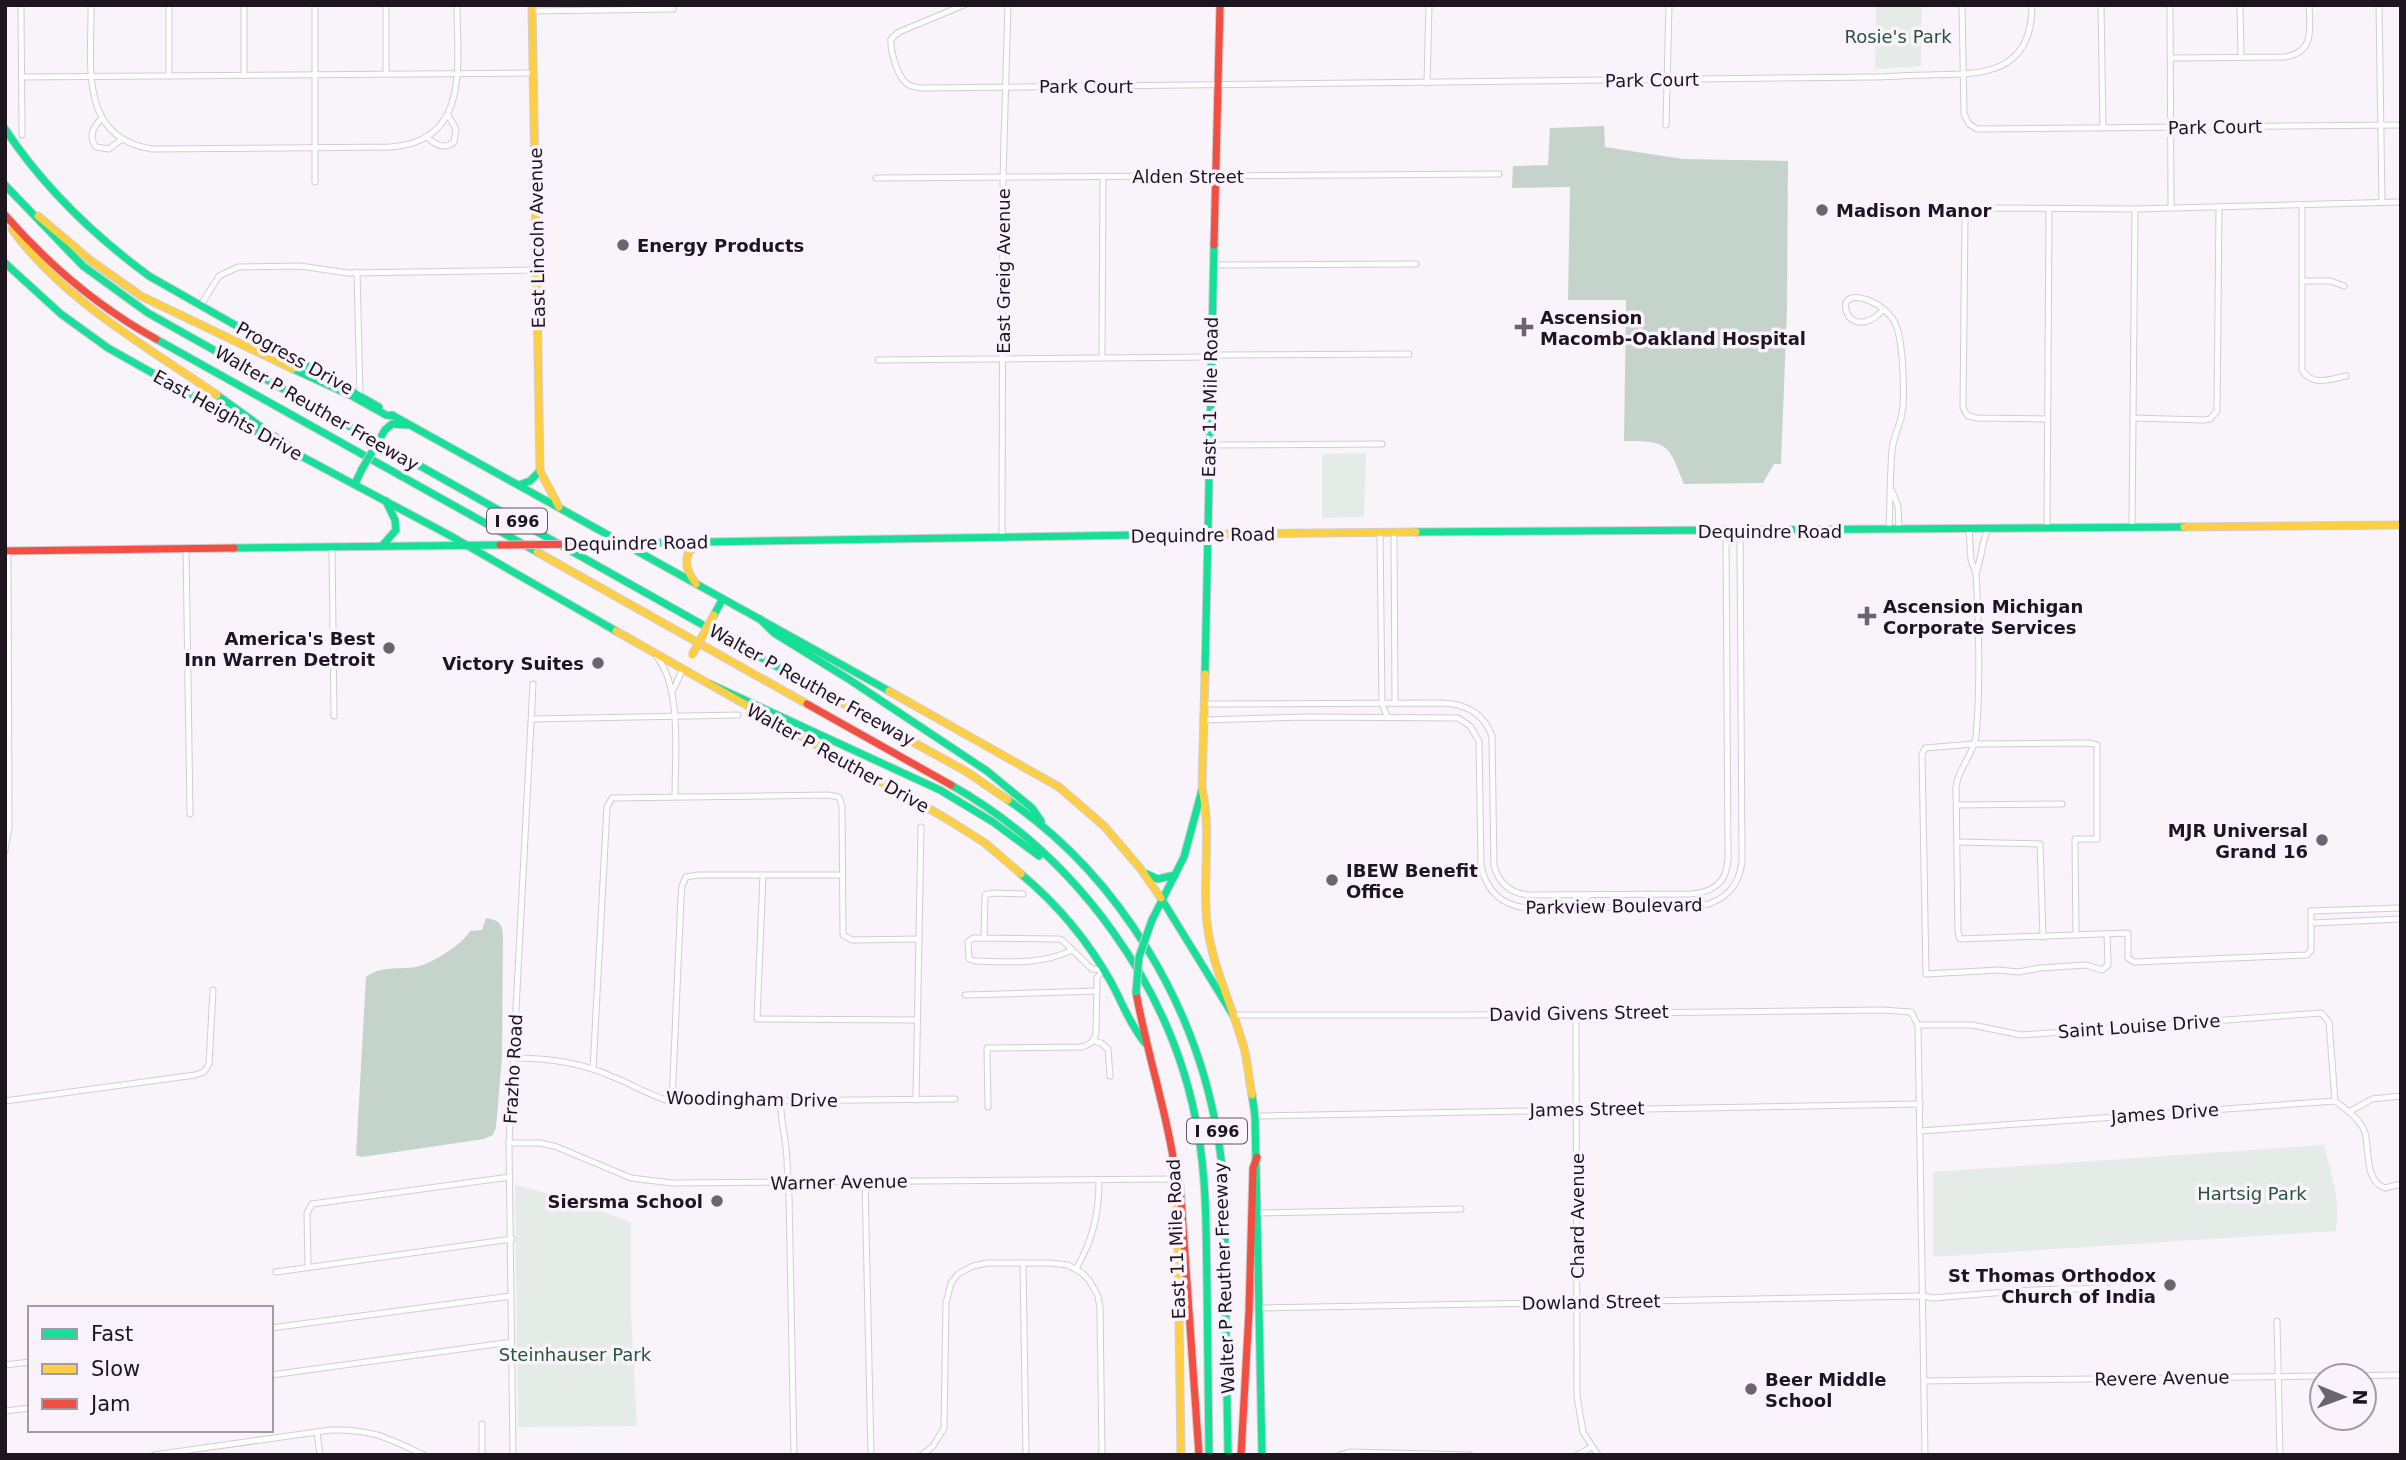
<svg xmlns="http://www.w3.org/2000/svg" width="2406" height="1460" font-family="'DejaVu Sans',sans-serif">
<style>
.green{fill:#e5ece8}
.forest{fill:#c5d4cb}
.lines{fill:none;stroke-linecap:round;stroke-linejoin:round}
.street-casing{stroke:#d2ccd4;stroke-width:7}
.fast-casing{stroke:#d2ccd4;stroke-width:9}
.slow-casing{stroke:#d2ccd4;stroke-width:9}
.jam-casing{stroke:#d2ccd4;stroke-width:9}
.street{stroke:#fefdfe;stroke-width:5}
.fast{stroke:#16e098;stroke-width:7}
.slow{stroke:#ffcf43;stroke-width:7}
.jam{stroke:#f24e42;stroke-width:7}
.fast-bridge-casing{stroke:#d2ccd4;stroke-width:9;stroke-linecap:butt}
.slow-bridge-casing{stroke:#d2ccd4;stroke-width:9;stroke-linecap:butt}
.jam-bridge-casing{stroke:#d2ccd4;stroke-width:9;stroke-linecap:butt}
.fast-bridge{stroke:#16e098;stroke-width:7}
.slow-bridge{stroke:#ffcf43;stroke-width:7}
.jam-bridge{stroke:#f24e42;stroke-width:7}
.poi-dot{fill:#6a646c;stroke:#faf2fc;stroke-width:2.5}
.labels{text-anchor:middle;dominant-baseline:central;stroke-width:7;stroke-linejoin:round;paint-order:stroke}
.shield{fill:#faf2fc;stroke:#5f5861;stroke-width:2}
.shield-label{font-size:16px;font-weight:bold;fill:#1d161f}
.park-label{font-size:18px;fill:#245637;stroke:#faf2fc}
.street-label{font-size:18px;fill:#1d161f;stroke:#faf2fc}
.poi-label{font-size:18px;font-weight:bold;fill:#1d161f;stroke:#faf2fc;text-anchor:start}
</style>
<rect width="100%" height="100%" fill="#f9f4fa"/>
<g class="green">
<path d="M1876,5H1922L1921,66L1875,69Z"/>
<path d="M1366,453L1364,517L1322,518V454Z"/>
<path d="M2324,1145C2331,1173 2341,1201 2336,1231L1933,1257V1172Z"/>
<path d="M515,1185L558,1196L631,1222V1313L637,1426L518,1427Z"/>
</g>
<g class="forest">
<path d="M1604,126L1605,147L1683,159L1788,161L1787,309L1781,464H1774L1763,483L1684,484C1668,444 1669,441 1624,441L1626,300H1568L1570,187L1512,188L1513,166L1548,165L1550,128Z"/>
<path d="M486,918C499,921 502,922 503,936L502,1057L496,1128L493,1135L484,1139L362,1157L356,1155L366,977C383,964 401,971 420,966C434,962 464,943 470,931L482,930Z"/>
</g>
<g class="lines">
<g class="street-casing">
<g id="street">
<path d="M21,5L22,135"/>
<path d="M91,5C92,62 77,138 152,149L390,147C471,142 457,64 457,5"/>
<path d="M169,5V76"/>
<path d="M244,5V75"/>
<path d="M315,5V182"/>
<path d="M386,5V74"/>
<path d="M964,5L899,32L891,39C890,50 897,75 906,83C910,87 916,87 922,88L1872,77C1890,77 1908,75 1927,75C1979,74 2032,77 2032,5"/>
<path d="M1962,5L1964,114L1969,124L1977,129L2401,125"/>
<path d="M2101,5L2103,128"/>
<path d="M2170,5L2171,208"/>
<path d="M2240,5L2241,57"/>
<path d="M2379,5L2382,202"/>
<path d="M533,11L673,9"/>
<path d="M2171,58L2284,57C2315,53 2310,29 2309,5"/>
<path d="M21,77L534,73"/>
<path d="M1427,83L1429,5"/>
<path d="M102,118C93,127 88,136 96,147L109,149L122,139"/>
<path d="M1666,125L1669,5"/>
<path d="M427,137C435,145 444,150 454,142L456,129L448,115"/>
<path d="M876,178L1499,174"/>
<path d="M2302,205V370C2312,387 2331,379 2346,376"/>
<path d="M1214,265L1416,264"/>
<path d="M357,272L360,394"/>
<path d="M2302,281H2331L2344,286"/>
<path d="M201,305L219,276L238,267L300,266L348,273L537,270"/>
<path d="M1883,310C1873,321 1860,327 1849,317C1831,284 1887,297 1897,328C1903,346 1905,395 1902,413C1900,426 1893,437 1892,450C1890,476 1890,503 1889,530"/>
<path d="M1211,355L1409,354"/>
<path d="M1102,358L1103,176"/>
<path d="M878,360L1211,357"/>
<path d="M2133,418L2204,420L2210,419L2217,411L2219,207"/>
<path d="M2047,419L1977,418L1968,416L1963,408L1965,218L1968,211L1976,208L2135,209L2401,202"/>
<path d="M1209,445L1382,444"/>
<path d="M1892,491L1898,506L1899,529"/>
<path d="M2132,527L2135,209"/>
<path d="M1969,529L1971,560L1976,573C1982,558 1981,544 1988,529"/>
<path d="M2047,529L2049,209"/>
<path d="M1380,534L1382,703L1387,717"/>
<path d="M1394,534L1395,703"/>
<path d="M1002,537L1003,177L1008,5"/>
<path d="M332,547L334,716"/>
<path d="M186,548L190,814"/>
<path d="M1976,573C1979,627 1981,682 1976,736C1974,754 1958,768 1956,787L1958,932L1960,939L2128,933V958L2134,962L2307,955L2311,950V911"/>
<path d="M657,657C682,688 675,757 675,796"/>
<path d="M673,690L683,669"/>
<path d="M1204,704L1443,703C1466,704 1484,714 1492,736L1494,866C1499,883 1510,893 1528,895L1690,894C1713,893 1727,882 1728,859L1726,531"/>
<path d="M532,719L738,715"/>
<path d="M1203,720L1305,717L1458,718L1470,726L1479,741L1481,865C1486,891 1502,906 1528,908L1690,907C1718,906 1739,891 1742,861L1740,531"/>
<path d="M1957,805L2062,804"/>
<path d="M1957,842L2040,844L2043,937"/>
<path d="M5,850L9,827L8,551"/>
<path d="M763,875L757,1019L917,1020"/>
<path d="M1574,908L1577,901L1587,897"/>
<path d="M2311,911L2401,908"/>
<path d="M2312,923L2401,919"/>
<path d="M2076,935L2075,839H2097V745L2089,743L1974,744L1925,748L1922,754L1926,974L1999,970L2018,972L2040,968L2086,965L2102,970L2108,965L2107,934"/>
<path d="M984,938L985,895L992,893L1023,894"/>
<path d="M1072,950C1043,965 1006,962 975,961L969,959L968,942L973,938L1058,939L1062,940L1092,969L1103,970"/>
<path d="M965,995L1097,991"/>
<path d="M1576,1014L1577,1396L1583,1432L1598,1455"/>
<path d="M1233,1015H1465L1882,1010L1911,1012L1918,1025L1925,1455"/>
<path d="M1918,1025H1972L2021,1035L2321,1013L2329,1022L2335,1101"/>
<path d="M1094,1041L1101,1043L1108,1049L1110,1076"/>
<path d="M514,1058C548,1058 580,1062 611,1076C632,1084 650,1096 672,1102L955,1099"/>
<path d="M593,1069L607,807L612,798L828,795L839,797L842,806L843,935L852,940L919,939"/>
<path d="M916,1100L921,827"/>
<path d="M5,1101L195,1075L204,1072L209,1064L213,990"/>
<path d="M781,1101C780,1115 783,1126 785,1140C788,1158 787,1177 789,1196L794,1455"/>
<path d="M672,1102L681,898L682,886L686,877L698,875H842"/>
<path d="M988,1107L987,1048L1081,1047C1090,1045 1093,1042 1096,1034L1097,978L1103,970"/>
<path d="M2349,1112L2372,1099L2401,1096"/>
<path d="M1255,1116L1920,1104"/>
<path d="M1921,1131L2335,1101C2345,1109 2361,1119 2365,1133C2370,1150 2364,1181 2385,1188L2401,1184"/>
<path d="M509,1143H540L557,1147L631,1178L672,1183L1177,1179"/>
<path d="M865,1181L871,1455"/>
<path d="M1258,1213L1461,1209"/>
<path d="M1023,1263L1026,1455"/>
<path d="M308,1267L307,1213L312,1204L510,1177"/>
<path d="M1076,1269C1093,1240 1099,1213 1099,1180"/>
<path d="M276,1272L512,1239"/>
<path d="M1260,1308L1923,1296L1933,1298L2031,1290L2107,1288"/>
<path d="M2277,1321L2280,1455"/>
<path d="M271,1328L511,1296"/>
<path d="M5,1365L30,1362"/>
<path d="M271,1375L512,1342"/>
<path d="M1924,1381L2401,1375"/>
<path d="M5,1411L30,1408"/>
<path d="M317,1432L320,1455"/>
<path d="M154,1455L331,1430C372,1429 388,1438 424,1455"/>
<path d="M482,1455V1424"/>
<path d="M513,1455L509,1143L533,684"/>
<path d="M922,1455L933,1446L944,1428L946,1303L951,1283L958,1274L973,1266L987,1263H1049L1068,1265L1082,1273L1089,1280L1098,1296L1100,1308L1102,1455"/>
<path d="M1340,1455L1351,1452L1470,1455"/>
<path d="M1577,1455L1592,1447"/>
</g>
</g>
<g class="fast-casing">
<g id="fast">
<path d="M5,129C44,188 92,234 149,276L379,407"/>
<path d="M5,185L83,266L148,313L783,670"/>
<path d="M5,263L61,314L108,348L284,447L449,535L616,631"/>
<path d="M156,339L537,552"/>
<path d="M293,369L352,396L386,415L394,416"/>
<path d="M217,395L296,452"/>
<path d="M392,415L889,691"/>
<path d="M385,430L392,424L407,425"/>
<path d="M355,484L362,469"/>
<path d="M519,485L530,481L540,471"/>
<path d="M1416,532L2184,527"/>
<path d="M583,544L1138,535"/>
<path d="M382,546L396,530L395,520L386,501"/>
<path d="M234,548L500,545"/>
<path d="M714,615L722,600"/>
<path d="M760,619L774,633L850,680L987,771L1032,808L1041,821"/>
<path d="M1205,674L1214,245"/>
<path d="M710,684L940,790L993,822L1039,856"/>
<path d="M951,785C1077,856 1174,989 1198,1132C1207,1183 1206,1234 1207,1285C1208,1342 1208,1398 1209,1455"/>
<path d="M1008,800C1119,876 1197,1006 1218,1138C1226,1183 1225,1229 1225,1275C1226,1335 1227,1395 1228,1455"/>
<path d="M1021,874C1057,904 1088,941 1111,982C1122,1002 1130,1025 1145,1043"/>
<path d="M1147,874L1158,879L1175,875"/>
<path d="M1161,898L1233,1015"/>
<path d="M1152,920L1184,857L1202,790"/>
<path d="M1252,1095L1255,1116L1262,1455"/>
</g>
</g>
<g class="slow-casing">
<g id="slow">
<path d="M532,5L540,471L559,507"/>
<path d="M38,216L90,260L141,296L293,369"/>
<path d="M12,229C63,300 146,346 217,395"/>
<path d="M2184,527L2401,525"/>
<path d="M1138,535L1416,532"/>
<path d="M537,552L807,704"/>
<path d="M696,584C688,573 683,563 690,550L702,544"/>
<path d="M616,631L947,819L985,843L1021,874"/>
<path d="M783,670L967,772L1008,800"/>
<path d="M1205,674L1202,789C1212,832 1202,879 1207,923C1212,968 1234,1009 1245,1052C1248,1066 1249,1081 1252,1095"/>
<path d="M889,691L1059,787L1104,826L1140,868L1161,898"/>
<path d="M1174,1163L1177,1179L1181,1455"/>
</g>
</g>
<g class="jam-casing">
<g id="jam">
<path d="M5,215C48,264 98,307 156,339"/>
<path d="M1214,245L1220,5"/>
<path d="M5,551L234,548"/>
<path d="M807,704L951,785"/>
<path d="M1136,992C1146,1050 1165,1105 1174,1163"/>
<path d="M1177,1179L1180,1186L1182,1211L1199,1455"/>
<path d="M1241,1455L1249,1311L1253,1168L1257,1157"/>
</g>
</g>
<use href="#street" class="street"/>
<use href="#fast" class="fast"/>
<use href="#slow" class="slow"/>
<use href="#jam" class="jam"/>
<g class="fast-bridge-casing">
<g id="fast-bridge">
<path d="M362,469L385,430"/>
<path d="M1136,992L1139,957L1152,920"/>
</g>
</g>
<g class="slow-bridge-casing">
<path id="slow-bridge" d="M692,655L714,615"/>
</g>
<g class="jam-bridge-casing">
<path id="jam-bridge" d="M500,545L583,544"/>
</g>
<use href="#fast-bridge" class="fast-bridge"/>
<use href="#slow-bridge" class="slow-bridge"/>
<use href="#jam-bridge" class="jam-bridge"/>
</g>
<g class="poi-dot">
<circle cx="1822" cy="210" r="7"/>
<circle cx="623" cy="245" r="7"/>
<path d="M1520.5 316.5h7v7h7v7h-7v7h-7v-7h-7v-7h7z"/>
<path d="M1863.5 605.5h7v7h7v7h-7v7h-7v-7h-7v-7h7z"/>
<circle cx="389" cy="648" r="7"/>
<circle cx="598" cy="663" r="7"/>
<circle cx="2322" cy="840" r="7"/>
<circle cx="1332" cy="880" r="7"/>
<circle cx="717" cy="1201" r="7"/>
<circle cx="2170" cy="1285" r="7"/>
<circle cx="1751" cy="1389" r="7"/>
</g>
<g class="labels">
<g class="shield">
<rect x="487" y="508.5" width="60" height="25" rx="5"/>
<rect x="1187" y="1118.5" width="60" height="25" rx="5"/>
</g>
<g class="shield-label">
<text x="517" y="521">I 696</text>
<text x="1217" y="1131">I 696</text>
</g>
<g class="park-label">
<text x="1898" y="36">Rosie's Park</text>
<text x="2252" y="1193">Hartsig Park</text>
<text x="575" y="1354">Steinhauser Park</text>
</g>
<g class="street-label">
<text transform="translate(1652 80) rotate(-1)">Park Court</text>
<text x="1086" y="86">Park Court</text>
<text transform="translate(2215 127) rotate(-1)">Park Court</text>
<text x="1188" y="176">Alden Street</text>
<text transform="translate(537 238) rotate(-91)">East Lincoln Avenue</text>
<text transform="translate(1003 271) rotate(-90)">East Greig Avenue</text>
<text transform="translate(295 358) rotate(29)">Progress Drive</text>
<text transform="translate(1210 397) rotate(-89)">East 11 Mile Road</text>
<text transform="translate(317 408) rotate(30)">Walter P Reuther Freeway</text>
<text transform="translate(228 415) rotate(29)">East Heights Drive</text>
<text x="1770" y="531">Dequindre Road</text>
<text transform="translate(1203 535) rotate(-1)">Dequindre Road</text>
<text transform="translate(636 543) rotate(-1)">Dequindre Road</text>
<text transform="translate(812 685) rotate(29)">Walter P Reuther Freeway</text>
<text transform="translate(838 758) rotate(29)">Walter P Reuther Drive</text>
<text transform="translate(1614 906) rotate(-1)">Parkview Boulevard</text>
<text transform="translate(1579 1013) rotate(-1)">David Givens Street</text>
<text transform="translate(2139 1026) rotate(-4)">Saint Louise Drive</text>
<text transform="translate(513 1069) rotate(-87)">Frazho Road</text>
<text transform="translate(752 1099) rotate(1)">Woodingham Drive</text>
<text transform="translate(1587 1109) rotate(-1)">James Street</text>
<text transform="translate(2165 1113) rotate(-4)">James Drive</text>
<text transform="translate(839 1182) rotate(-1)">Warner Avenue</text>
<text transform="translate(1577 1216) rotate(-90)">Chard Avenue</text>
<text transform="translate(1176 1239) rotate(-92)">East 11 Mile Road</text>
<text transform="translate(1224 1278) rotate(-92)">Walter P Reuther Freeway</text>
<text transform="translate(1591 1302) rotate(-1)">Dowland Street</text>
<text transform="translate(2162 1378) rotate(-1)">Revere Avenue</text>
</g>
<g class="poi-label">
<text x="1836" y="210">Madison Manor</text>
<text x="637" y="245">Energy Products</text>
<text x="1540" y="317">Ascension<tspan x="1540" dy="21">Macomb-Oakland Hospital</tspan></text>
<text x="1883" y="606">Ascension Michigan<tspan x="1883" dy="21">Corporate Services</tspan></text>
<text x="375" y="638" text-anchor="end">America's Best<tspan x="375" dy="21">Inn Warren Detroit</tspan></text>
<text x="584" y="663" text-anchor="end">Victory Suites</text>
<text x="2308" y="830" text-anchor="end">MJR Universal<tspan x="2308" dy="21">Grand 16</tspan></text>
<text x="1346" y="870">IBEW Benefit<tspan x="1346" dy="21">Office</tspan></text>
<text x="703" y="1201" text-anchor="end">Siersma School</text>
<text x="2156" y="1275" text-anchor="end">St Thomas Orthodox<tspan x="2156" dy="21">Church of India</tspan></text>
<text x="1765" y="1379">Beer Middle<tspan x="1765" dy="21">School</tspan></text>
</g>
</g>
<rect width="2406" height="1460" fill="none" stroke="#1d161f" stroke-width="14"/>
<rect x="28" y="1306" width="245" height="126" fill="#faf2fc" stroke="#a29aa4" stroke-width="2"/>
<rect x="42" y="1329" width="35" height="10" fill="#16e098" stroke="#a29aa4" stroke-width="2"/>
<text x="91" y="1341" font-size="21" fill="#1d161f">Fast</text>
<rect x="42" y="1364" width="35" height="10" fill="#ffcf43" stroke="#a29aa4" stroke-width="2"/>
<text x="91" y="1376" font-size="21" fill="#1d161f">Slow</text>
<rect x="42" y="1399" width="35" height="10" fill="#f24e42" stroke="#a29aa4" stroke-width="2"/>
<text x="91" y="1411" font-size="21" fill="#1d161f">Jam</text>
<g transform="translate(2343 1397) rotate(91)"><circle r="33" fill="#faf2fc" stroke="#a29aa4" stroke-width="2"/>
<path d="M0-5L12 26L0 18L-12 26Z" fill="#6a646c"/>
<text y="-10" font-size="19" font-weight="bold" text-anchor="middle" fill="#1d161f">N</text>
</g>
</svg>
